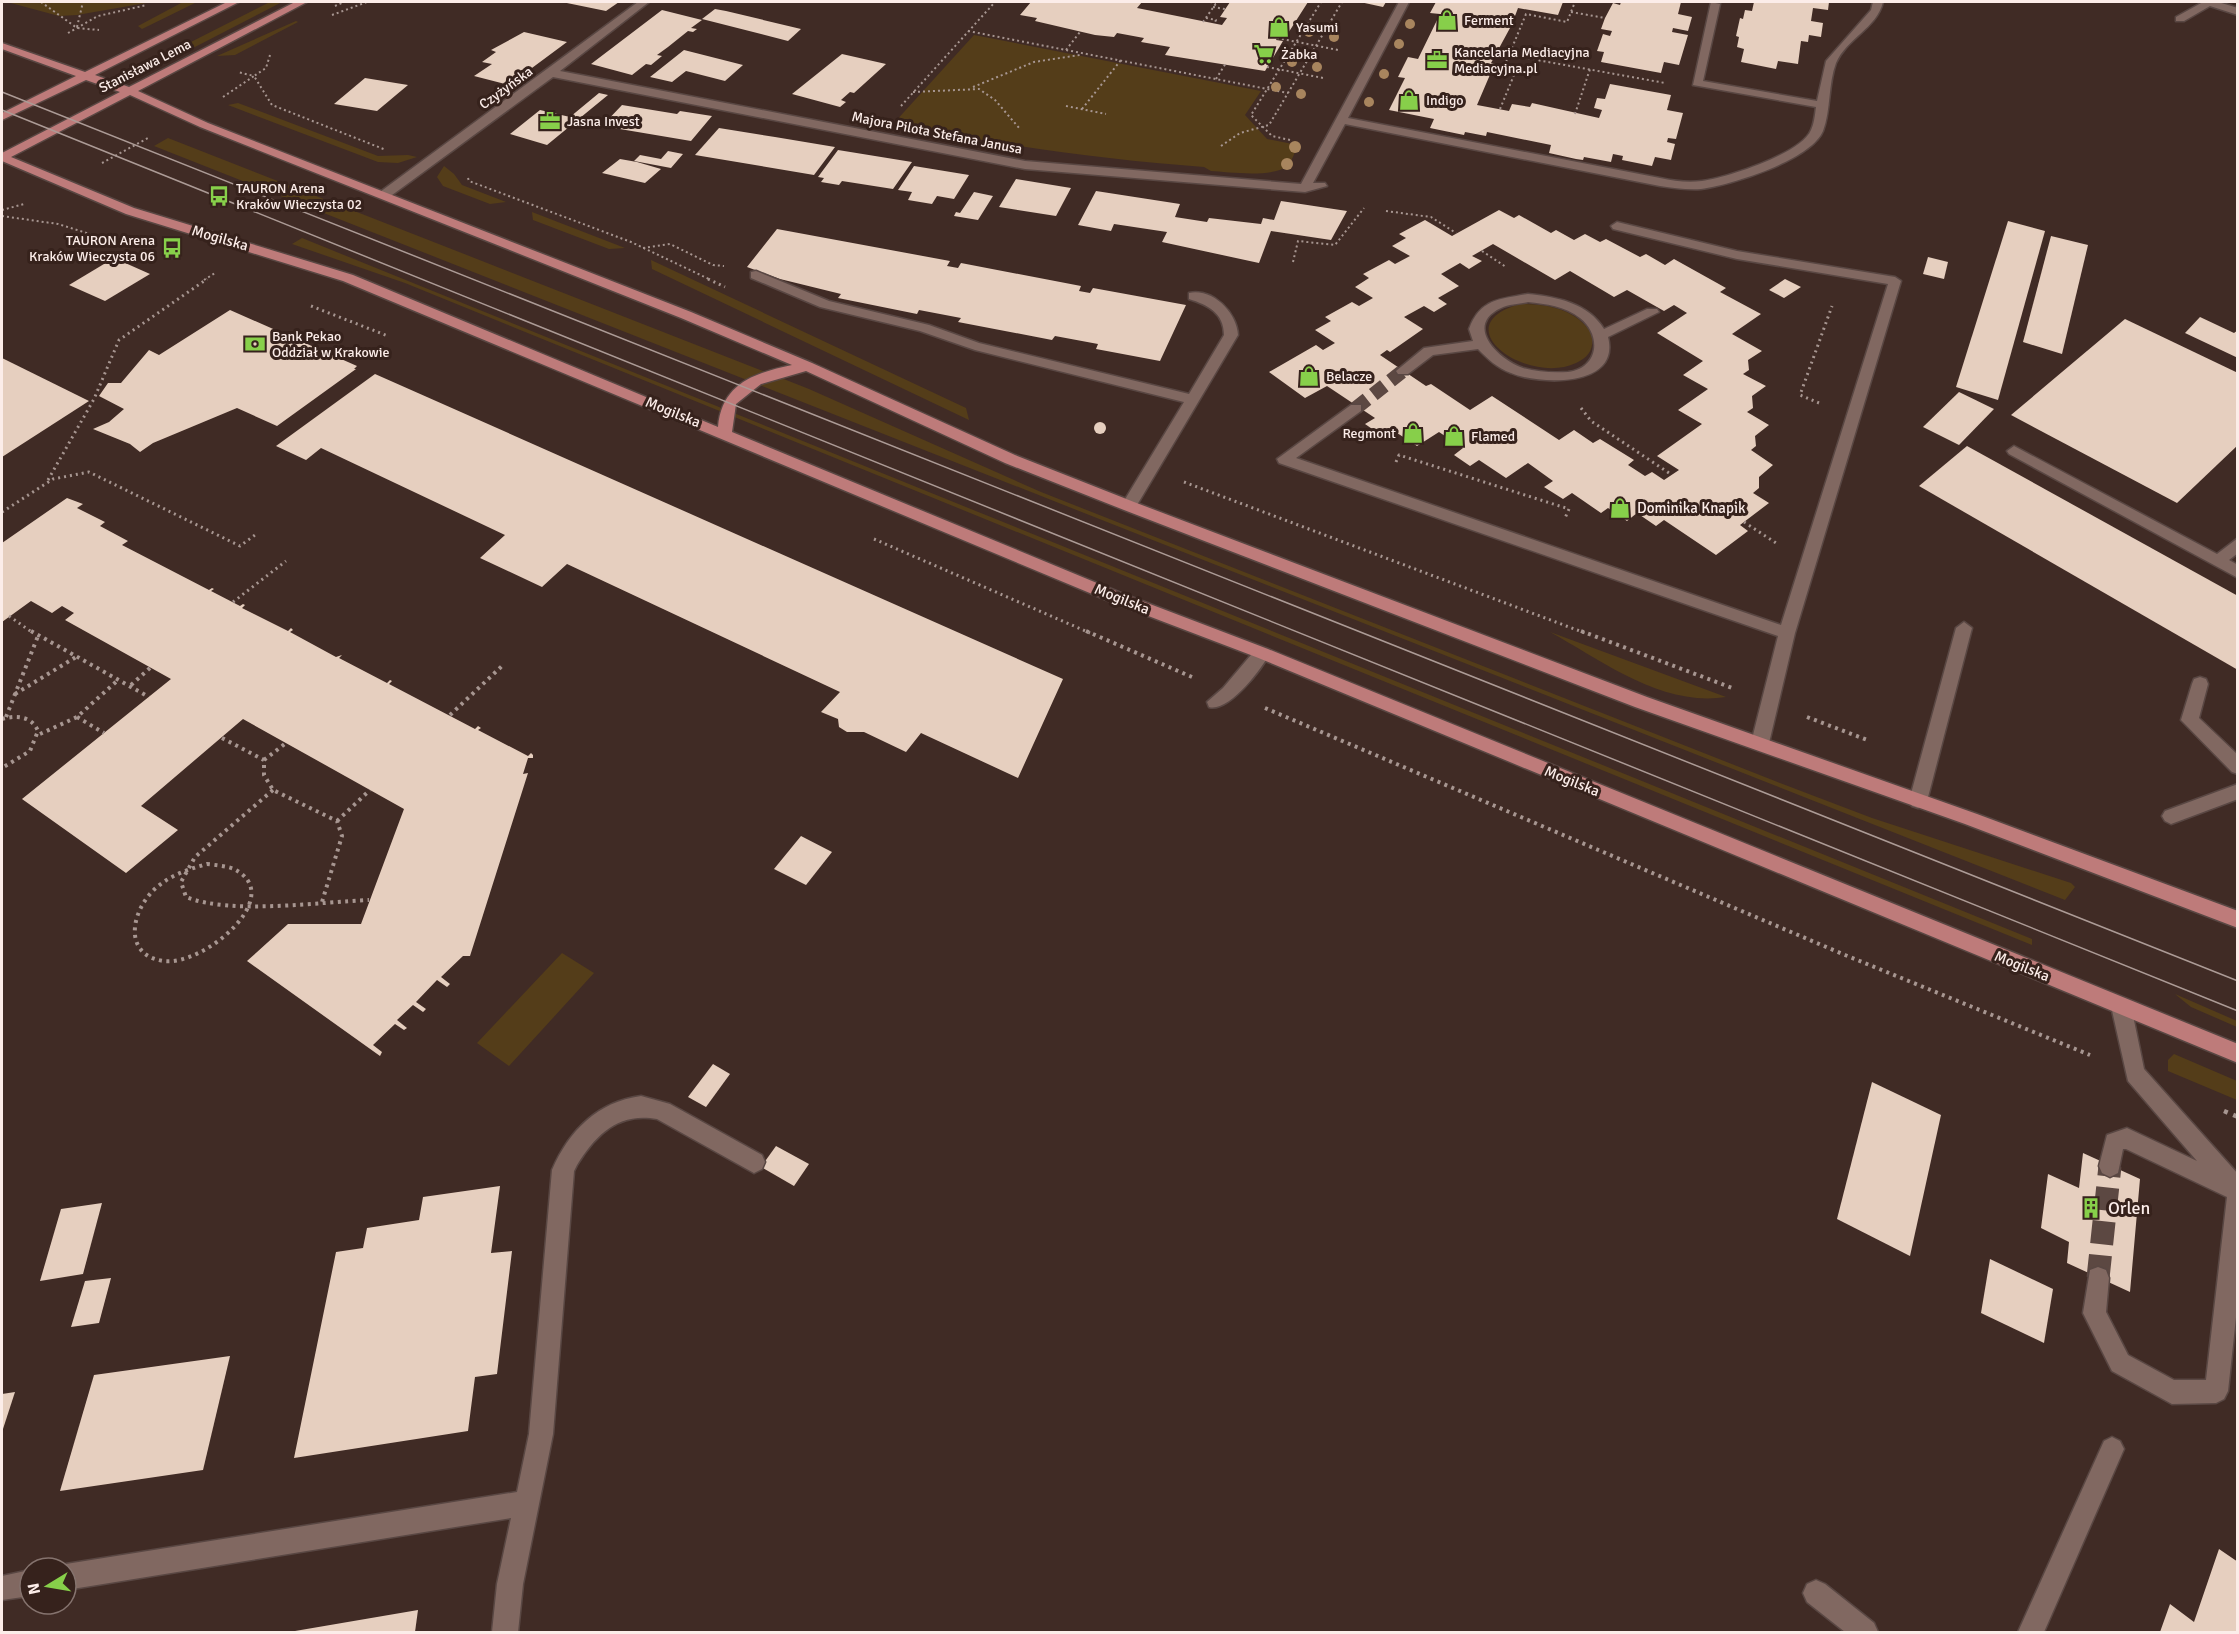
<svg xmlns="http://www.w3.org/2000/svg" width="2239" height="1634" font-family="Signika,sans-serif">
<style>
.green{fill:#543d19}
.building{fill:#e6cfbf;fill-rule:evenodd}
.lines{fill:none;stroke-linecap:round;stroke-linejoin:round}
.minor-tunnel-far1{stroke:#5c4842;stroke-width:14;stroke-dasharray:14 8;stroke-linecap:butt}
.minor-tunnel{stroke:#5c4842;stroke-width:23;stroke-dasharray:23 11;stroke-linecap:butt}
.minor-casing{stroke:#594743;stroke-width:3}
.major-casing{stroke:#594743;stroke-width:3}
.path-far3{stroke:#a79691;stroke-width:2;stroke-dasharray:2 3;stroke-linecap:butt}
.path-far2{stroke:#a79691;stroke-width:3;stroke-dasharray:2 4;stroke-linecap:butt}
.path-far1{stroke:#a79691;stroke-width:4;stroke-dasharray:3 4.5;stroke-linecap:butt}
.path{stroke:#a79691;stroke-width:4.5;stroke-dasharray:4 6;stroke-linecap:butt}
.minor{fill:#816861;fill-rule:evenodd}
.major{fill:#be7b7a;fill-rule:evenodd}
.tram{stroke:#ac9b96;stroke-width:1.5}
.tree{fill:#a8855e}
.labels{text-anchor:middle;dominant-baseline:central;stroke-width:6;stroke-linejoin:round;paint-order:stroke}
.far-poi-label{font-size:14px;fill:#fcede9;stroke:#36221c;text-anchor:start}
.far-street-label{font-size:14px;fill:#fcede9;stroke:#36221c}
.street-label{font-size:15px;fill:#fcede9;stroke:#36221c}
.poi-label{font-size:15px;fill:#fcede9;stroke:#36221c;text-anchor:start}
.near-poi-label{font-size:18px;fill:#fcede9;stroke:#36221c;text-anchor:start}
</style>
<rect width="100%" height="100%" fill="#402b25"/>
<g class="green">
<path d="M7,2H152L77,15L59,16Z"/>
<path d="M183,2H197L142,29L138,26Z"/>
<path d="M270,2H282L193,48L185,45Z"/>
<path d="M296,21L298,22L235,55L217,56Z"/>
<path d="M974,35L1261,91L1245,115L1267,139L1298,145C1295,151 1292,162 1287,166C1273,178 1228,172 1211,171L1204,167C1099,159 997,145 894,123Z"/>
<path d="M238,103L378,156L408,155L417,157L398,163L378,162L228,105Z"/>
<path d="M168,138L809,389L1041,492L1780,783L1872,818L2071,883L2075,887L2065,900L154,146Z"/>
<path d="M444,166L454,174L462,185L506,202L490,204L443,186L437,177Z"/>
<path d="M532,212L625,248L609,249L533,220Z"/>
<path d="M302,238L2032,939V945L405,283L292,244Z"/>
<path d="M651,260L966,408L969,420L652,269Z"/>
<path d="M1520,304C1548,304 1576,309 1592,334C1594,349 1589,357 1576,363C1528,386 1442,326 1520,304Z"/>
<path d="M1550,632L1726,697C1661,707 1603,661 1550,632Z"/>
<path d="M562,953L594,973L509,1066L477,1043Z"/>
<path d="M2175,994L2237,1021V1027L2191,1007Z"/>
<path d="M2174,1054L2237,1081V1100L2168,1071V1060Z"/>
</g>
<g class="building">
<path d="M562,2H619L606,11Z"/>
<path d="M1031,2H1142L1137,8L1222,25L1227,18L1220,17L1230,2H1308L1285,38H1277L1276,40L1283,41L1265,71L1165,55L1170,47L1141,42L1144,38L1117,33L1114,37L1095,35L1035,21L1037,18L1020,15Z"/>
<path d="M1360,2H1386L1383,7Z"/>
<path d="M1436,2H1563L1558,15L1518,8L1515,16H1502L1501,19L1509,21L1506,27L1510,28L1491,63H1495L1477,105L1509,111L1512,104L1530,107L1532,103L1599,118L1602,110L1594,108L1597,98L1605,99L1610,84L1671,95L1667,110L1683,113L1676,139L1668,138L1667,142L1675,144L1671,160L1655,157L1652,166L1622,160L1623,156L1613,154L1611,162L1584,157L1583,160L1576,159L1549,153L1551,145L1487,132L1486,136L1465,132L1464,135L1430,128L1434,119L1389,110L1405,78L1398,77L1408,57L1418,59L1440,14L1430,13Z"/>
<path d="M1621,2H1681L1678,14L1692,17L1688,31L1673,28L1672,32L1688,35L1679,65L1664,62L1661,73L1601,62L1604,52L1597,51L1603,34L1610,36L1612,31L1601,29L1605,18L1613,3L1620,5Z"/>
<path d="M1754,2H1829L1828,10L1813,8L1811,21L1823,23L1821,37L1809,35L1808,42L1801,41L1798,64L1778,61L1776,69L1741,62L1744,49L1737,47L1739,37L1736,36L1740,18L1743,19L1745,10L1752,11Z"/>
<path d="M715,9L726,11L801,29L788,41L702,19Z"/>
<path d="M662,10L702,20L691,28L697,29L693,32L688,31L668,47L657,55L662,56L651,65L646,64L632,75L591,64Z"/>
<path d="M524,32L567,42L509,85L474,76L492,64L482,62L496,52L491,50Z"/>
<path d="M684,50L743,65L725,81L686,71L672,82L650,77Z"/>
<path d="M842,54L886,64L854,93L850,92L841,100L846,102L840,107L792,94Z"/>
<path d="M365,78L408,85L377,111L334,104Z"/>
<path d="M599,93L608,95L547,145L510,134L540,110L570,117Z"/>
<path d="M622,105L677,114L680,111L712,116L691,141L602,126Z"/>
<path d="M719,128L775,137L835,147L814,175L695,155Z"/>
<path d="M838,150L912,162L893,189L842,181L839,185L821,182L824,178L818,177Z"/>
<path d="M668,151L683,154L671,168L634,161L640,155L661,159Z"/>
<path d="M620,159L637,162L661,169L645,183L602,173Z"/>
<path d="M914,166L969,175L954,199L937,196L932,204L908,200L912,192L898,190Z"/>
<path d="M1016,179L1071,188L1056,216L999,207Z"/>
<path d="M1096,191L1180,204L1175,217L1207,222L1209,218L1261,224L1263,218L1274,220L1281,201L1347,211L1331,240L1271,231L1259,263L1162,242L1167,232L1114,224L1111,231L1078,225Z"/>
<path d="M974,192L993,196L978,220L954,216L956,212L960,213Z"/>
<path d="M1499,210L1514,218L1519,215L1551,233L1556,230L1574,240L1585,234L1600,242L1606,239L1640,257L1646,254L1665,265L1674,259L1726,288L1720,292L1761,314L1732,334L1762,351L1748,360L1749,370L1743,374L1766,386L1752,396L1753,408L1747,412L1769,425L1755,436L1756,446L1751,450L1773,465L1759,477V488L1753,493L1769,503L1740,525L1748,531L1716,555L1664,520L1656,526L1637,513L1627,521L1608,508L1601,513L1572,493L1563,499L1544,487L1553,481L1528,463L1506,478L1479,460L1470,466L1454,455L1463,448L1439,432L1417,446L1391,429L1381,435L1365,424L1375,418L1327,386L1305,398L1269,372L1316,345L1323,350L1335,343L1315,330L1331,321L1325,317L1352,302L1359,306L1373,298L1355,287L1369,278L1363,274L1389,260L1395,264L1410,256L1392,246L1406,238L1399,234L1425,220L1452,236ZM1493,244L1555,280L1570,271L1614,297L1627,290L1664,311L1674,305L1687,313L1657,333L1703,361L1683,375L1708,389L1678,410L1702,424L1657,456L1679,470L1664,480L1652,472L1645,476L1628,465L1634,460L1600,439L1593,443L1574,430L1559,440L1492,396L1470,410L1431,384L1426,386L1380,355L1387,350L1390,352L1423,329L1404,317L1424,306L1434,312L1447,304L1438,298L1459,286L1441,274L1460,263L1469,269L1482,261L1472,256Z"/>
<path d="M2008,221L2045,231L1998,400L1956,387Z"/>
<path d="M777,229L950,261L947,266L958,268L961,263L1081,286L1079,291L1090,293L1093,288L1186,305L1160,361L1096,349L1098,344L1055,336L1052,340L958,322L961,318L919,310L917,314L838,298L841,294L780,279L747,267Z"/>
<path d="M2051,236L2088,245L2062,354L2023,342Z"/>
<path d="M1928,257L1948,262L1944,279L1923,274Z"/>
<path d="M114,258L150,274L105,301L69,285Z"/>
<path d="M1785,279L1801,287L1784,298L1769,290Z"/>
<path d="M230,310L357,366L354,369H356L277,426L237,408L153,443L140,452L130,444L93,429L109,422L124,409L99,396L108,383H121L149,350L159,355Z"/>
<path d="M2200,317L2234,333L2238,330V358L2185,333Z"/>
<path d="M2125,319L2238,373V445L2177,503L2011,415Z"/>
<path d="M2,358L89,401L2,457Z"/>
<path d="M375,374L1063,679L1018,778L921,733L906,752L864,732H847L839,727L838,719L821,712L840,692L567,564L542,587L480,558L505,535L321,448L306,460L276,446Z"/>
<path d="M1959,392L1994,409L1959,445L1923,427Z"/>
<circle cx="1100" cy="428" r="6"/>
<path d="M1967,446L2238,596V670L1919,486Z"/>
<path d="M67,498L83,504L77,508L105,522L100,526L128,541L122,545L209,590L212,588L214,589L211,591L240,606L243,604L245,605L242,608L288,631L291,628L293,630L290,632L336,657L342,655L339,658L387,683L390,680L392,681L389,684L475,729L478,726L481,728L478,730L528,756L531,753L533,755V758H528L523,774L528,773L470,956H463L441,977L450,984L447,987L437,980L416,1002L426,1009L423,1012L413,1005L397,1020L407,1028L404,1030L395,1024L373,1045L382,1052L380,1056L247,961L288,924H361L404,809L243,719L141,806L178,830L126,873L22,799L171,679L65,620L74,613L62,606L52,613L31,601L2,622V543Z"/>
<path d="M801,836L832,852L806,885L774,869Z"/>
<path d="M713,1064L730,1074L706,1107L688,1097Z"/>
<path d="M1872,1082L1941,1115L1910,1256L1837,1219Z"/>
<path d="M776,1146L809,1164L794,1186L761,1167Z"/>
<path d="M2083,1153L2140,1179L2130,1292L2067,1263L2069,1242L2041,1228L2048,1174L2079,1188Z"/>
<path d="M500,1186L491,1253L512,1251L497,1374L475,1377L468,1431L294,1458L336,1252L363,1248L367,1228L419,1220L423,1197Z"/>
<path d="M102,1203L83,1274L40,1281L61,1209Z"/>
<path d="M1990,1259L2053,1289L2044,1343L1981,1313Z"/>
<path d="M111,1278L99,1323L71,1327L85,1281Z"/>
<path d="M230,1356L203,1470L60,1491L94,1375Z"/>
<path d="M15,1392L2,1432V1394Z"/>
<path d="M2219,1549L2238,1562V1632H2160L2170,1604L2194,1622Z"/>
<path d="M418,1610L415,1632H295V1631Z"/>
</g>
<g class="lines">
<path class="minor-tunnel-far1" d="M1356,408L1403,371"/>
<path class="minor-tunnel" d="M2098,1278L2110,1166"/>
<g class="minor-casing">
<g id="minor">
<path d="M638,2H649L560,71L1025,161L1301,184L1399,2H1409L1348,118L1660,178C1674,181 1688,183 1702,181C1726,178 1801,154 1811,130C1814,124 1815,115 1816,107L1693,85L1711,2L1720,4L1703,81L1817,101L1826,61L1871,10L1873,2H1883C1877,28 1846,39 1836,63C1828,84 1831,110 1823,131C1811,160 1731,185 1701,189C1687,190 1674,188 1660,186L1345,124L1313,183H1325L1327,186L1305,192L1025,169L553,77L388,198H380V192Z"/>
<path d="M2203,2H2218L2238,8V15L2210,6L2184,21H2176V17Z"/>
<path d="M1617,222L1737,251L1895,277L1901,281L1795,633L1769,743L1766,748H1754L1751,743L1778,636L1279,463L1277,459L1351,405H1361V411L1296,458L1781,625L1888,284L1737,259L1613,229L1611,226Z"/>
<path d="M756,271L829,301L929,325L979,343L1189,394L1224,335C1224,313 1208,305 1189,299V293C1213,288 1237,313 1238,335L1134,510L1129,511L1121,506L1184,402L975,350L920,331L820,307L751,278V272Z"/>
<path d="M1528,294C1557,297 1588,303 1604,329L1647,309H1657L1659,312L1608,337C1621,388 1538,385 1511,373C1497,368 1488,359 1478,349L1433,355L1408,374H1398L1396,371L1424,348L1473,341L1469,329C1480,299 1500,299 1528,294ZM1528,302C1546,304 1565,306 1580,318C1602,335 1599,368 1568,372C1553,373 1537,372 1523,368C1497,359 1464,325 1501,308C1509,304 1520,304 1528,302Z"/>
<path d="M2014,446L2217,554L2238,538V553L2229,560L2238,565V578L2009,454L2007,451Z"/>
<path d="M1964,622L1972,628L1927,801L1924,806L1918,808L1912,806L1909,801L1956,628Z"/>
<path d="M1262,647L1270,653C1262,669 1228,713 1209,707L1207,702L1223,688L1256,649Z"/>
<path d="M2200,677L2206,679L2208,684L2199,718L2238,755V774L2232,772L2181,720L2192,684L2194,679Z"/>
<path d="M2238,784V799L2171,824L2165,821L2162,816L2165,811Z"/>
<path d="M2121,997L2128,1000L2131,1006L2144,1069L2238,1174V1299L2228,1391L2224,1399L2216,1403L2172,1404L2112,1371L2083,1313L2090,1270L2098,1267L2106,1270L2109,1278L2106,1312L2128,1355L2174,1380H2206L2227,1197L2126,1149H2123L2118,1173L2110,1177L2102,1173L2099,1166L2107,1135L2127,1128L2197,1161L2128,1081L2111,1006L2114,1000Z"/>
<path d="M641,1096L670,1104L762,1155L765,1162L762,1169L754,1173L657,1119C619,1112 596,1134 577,1165L574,1171L553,1434L523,1584L518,1632H492L497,1584L511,1518L66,1590V1568H57L66,1564L517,1492L529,1434L552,1170C569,1131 597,1102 641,1096Z"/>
<path d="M2112,1437L2120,1441L2124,1449L2044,1632H2018L2104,1441Z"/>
<path d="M30,1570V1596L2,1600V1576Z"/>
<path d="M1816,1580L1825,1584L1874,1623L1878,1632H1845L1807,1602L1803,1593L1807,1584Z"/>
</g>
</g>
<g class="major-casing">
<path id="major" d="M227,2H239L95,75L129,87L295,2H307L138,91L208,123L691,312L812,363L1015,455L1134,502L1647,697L1977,814L2238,911V928L1965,824L1635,707L1124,510L1005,463L806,371L761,384L736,404L732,432L1121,593L1268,649L2238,1044V1063L1256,657L1109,601L343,281L126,214L2,161V153L120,92L86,80L2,120V113L76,76L2,49V43L85,72ZM130,95L200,127L681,318L792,365C755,373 722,383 718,427L353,275L134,208L11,157Z"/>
</g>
<g class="path-far3">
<path d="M41,2L77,28L99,30"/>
<path d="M1210,2L1216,3"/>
<path d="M335,6L344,2"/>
<path d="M1213,7L1225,9"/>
<path d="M1571,12L1605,18"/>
<path d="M332,15L367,2"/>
<path d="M1206,18L1216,20L1214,24"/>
<path d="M1203,22L1217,2"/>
<path d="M77,27L83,2"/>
<path d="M968,31L1288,93"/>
<path d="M68,33L98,16L147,5"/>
<path d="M1277,38L1338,50"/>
<path d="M1066,50L1080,32"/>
<path d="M270,55L266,68L254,76L272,105L386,150"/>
<path d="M1509,55L1665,83"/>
<path d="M1267,67L1323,78"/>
<path d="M1216,79L1226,63"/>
<path d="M973,87L1034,62L1080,55"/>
<path d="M913,92L979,89L995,100L1020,129"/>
<path d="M223,97L254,76L238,72"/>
<path d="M901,106L995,2"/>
<path d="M1066,106L1106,114"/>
<path d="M1082,109L1121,60"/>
<path d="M1500,109L1514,75L1502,72L1526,14L1567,22L1575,2"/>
<path d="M1575,114L1590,69"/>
<path d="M1290,140L1272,136L1251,115L1321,2"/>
<path d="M1221,146L1240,133L1269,125L1342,2"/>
<path d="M102,163L148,138"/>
<path d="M468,178L469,181L631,242L711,280"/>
<path d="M2,210L24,204"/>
<path d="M1386,211L1431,217L1456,233"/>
<path d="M2,216L58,224L93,235"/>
<path d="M643,248L670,244L713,265L724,266"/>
<path d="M1482,251L1506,267"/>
<path d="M1293,262L1298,241L1335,245L1364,208"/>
<path d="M204,280L215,273"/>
</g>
<g class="path-far2">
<path d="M708,279L725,287"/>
<path d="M311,306L388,336"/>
<path d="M1819,403L1800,395L1832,306"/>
<path d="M1581,408L1591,421L1672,475"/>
<path d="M1396,462L1399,455L1569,509L1565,518"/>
<path d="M48,480L94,399L119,340L207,279"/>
<path d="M1184,482L1585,633"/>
<path d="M2,512L53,479L89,472L240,546L255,535"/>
<path d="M1744,522L1776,543"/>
<path d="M874,539L1090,633"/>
<path d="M233,602L286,561"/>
<path d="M9,616L33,633"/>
</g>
<g class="path-far1">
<path d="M31,631L149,697"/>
<path d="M1086,631L1192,677"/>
<path d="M1581,631L1735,689"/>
<path d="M131,685L151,667"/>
<path d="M15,694L76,657"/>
<path d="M1265,708L1845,955L2090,1055"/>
<path d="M450,715L502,666"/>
<path d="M6,717L38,636"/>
<path d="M77,717L104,733"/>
<path d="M1807,717L1870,741"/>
<path d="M2,719C16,715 32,716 38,731L30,751L2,768"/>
<path d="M40,734L77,717L117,681"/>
<path d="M222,738L264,760V775L273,790L337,821L342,836L322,902"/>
<path d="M264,760L286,743"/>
<path d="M273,790L195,857L181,882L186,897C231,915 319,902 369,900"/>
<path d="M337,821L370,790"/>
<path d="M207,864C215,865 227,866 234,869C288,896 203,967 163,961C120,954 133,907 157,887C171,875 189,869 207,864Z"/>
</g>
<path class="path" d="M2224,1111L2238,1117"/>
<use href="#minor" class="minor"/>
<use href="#major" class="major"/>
<g class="tram">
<path d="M2,92L2238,981"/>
<path d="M2,110L2238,1011"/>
</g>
</g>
<g class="tree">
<circle cx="1410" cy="24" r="5"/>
<circle cx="1309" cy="32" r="5"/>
<circle cx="1334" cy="37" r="5"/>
<circle cx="1399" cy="44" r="5"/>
<circle cx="1292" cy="62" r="5"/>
<circle cx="1317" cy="67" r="5"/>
<circle cx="1384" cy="74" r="5"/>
<circle cx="1276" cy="87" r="5"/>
<circle cx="1301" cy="94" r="5"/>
<circle cx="1369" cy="102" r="5"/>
<circle cx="1295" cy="147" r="6"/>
<circle cx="1287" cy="164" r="6"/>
</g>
<defs>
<g id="shop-bare" transform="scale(1.62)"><path d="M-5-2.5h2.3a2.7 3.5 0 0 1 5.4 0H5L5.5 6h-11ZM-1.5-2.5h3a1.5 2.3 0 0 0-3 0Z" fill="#87cf4a" stroke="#36221c" stroke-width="2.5" paint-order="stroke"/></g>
<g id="supermarket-bare" transform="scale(1.62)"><path d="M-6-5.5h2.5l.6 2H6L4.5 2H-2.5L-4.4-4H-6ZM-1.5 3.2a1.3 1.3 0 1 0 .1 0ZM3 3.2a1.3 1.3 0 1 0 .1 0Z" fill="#87cf4a" stroke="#36221c" stroke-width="2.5" paint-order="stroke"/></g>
<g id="office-bare" transform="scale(1.62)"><path d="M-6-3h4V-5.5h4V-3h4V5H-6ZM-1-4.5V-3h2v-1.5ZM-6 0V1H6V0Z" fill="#87cf4a" stroke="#36221c" stroke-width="2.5" paint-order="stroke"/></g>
<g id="bus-bare" transform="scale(1.62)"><path d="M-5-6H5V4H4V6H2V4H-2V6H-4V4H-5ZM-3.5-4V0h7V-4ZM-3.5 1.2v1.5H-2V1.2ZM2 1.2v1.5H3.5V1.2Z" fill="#87cf4a" stroke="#36221c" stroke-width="2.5" paint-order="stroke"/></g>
<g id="bank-bare" transform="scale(1.62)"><path d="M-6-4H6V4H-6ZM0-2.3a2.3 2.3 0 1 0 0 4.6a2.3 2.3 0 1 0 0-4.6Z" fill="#87cf4a" stroke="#36221c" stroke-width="2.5" paint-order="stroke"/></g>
<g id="building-bare" transform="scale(1.62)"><path d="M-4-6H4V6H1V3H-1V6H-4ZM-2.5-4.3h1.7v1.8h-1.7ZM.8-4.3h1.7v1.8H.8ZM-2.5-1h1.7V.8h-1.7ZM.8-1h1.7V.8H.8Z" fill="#87cf4a" stroke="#36221c" stroke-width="2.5" paint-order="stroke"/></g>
</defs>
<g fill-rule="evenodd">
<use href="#shop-bare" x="1447" y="20"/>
<use href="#shop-bare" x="1279" y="27"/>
<use href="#supermarket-bare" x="1264" y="54"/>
<use href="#office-bare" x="1437" y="60"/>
<use href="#shop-bare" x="1409" y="100"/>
<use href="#office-bare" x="550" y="121"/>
<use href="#bus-bare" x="219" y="196"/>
<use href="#bus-bare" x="172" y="248"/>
<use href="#bank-bare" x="255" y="344"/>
<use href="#shop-bare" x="1309" y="376"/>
<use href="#shop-bare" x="1413" y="433"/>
<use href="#shop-bare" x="1454" y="436"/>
<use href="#shop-bare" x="1620" y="508"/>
<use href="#building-bare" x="2091" y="1208"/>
</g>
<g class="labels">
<g class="far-poi-label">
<text x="1464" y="20">Ferment</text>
<text x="1296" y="27">Yasumi</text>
<text x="1454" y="52">Kancelaria Mediacyjna<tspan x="1454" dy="16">Mediacyjna.pl</tspan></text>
<text x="1281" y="54">Żabka</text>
<text x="1426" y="100">Indigo</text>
<text x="567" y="121">Jasna Invest</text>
<text x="236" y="188">TAURON Arena<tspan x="236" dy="16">Kraków Wieczysta 02</tspan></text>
<text x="155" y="240" text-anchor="end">TAURON Arena<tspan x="155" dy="16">Kraków Wieczysta 06</tspan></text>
<text x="272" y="336">Bank Pekao<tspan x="272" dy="16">Oddział w Krakowie</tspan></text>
<text x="1326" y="376">Belacze</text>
<text x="1396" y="433" text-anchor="end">Regmont</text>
<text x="1471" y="436">Flamed</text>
</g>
<g class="far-street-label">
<text transform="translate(145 66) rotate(-27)">Stanisława Lema</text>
<text transform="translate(506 88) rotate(-36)">Czyżyńska</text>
<text transform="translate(937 133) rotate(11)">Majora Pilota Stefana Janusa</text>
</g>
<g class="street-label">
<text transform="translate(220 238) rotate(16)">Mogilska</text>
<text transform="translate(673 412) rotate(22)">Mogilska</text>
<text transform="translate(1122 599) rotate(22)">Mogilska</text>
<text transform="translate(1572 781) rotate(22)">Mogilska</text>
<text transform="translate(2022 966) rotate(22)">Mogilska</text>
</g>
<g class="poi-label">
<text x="1637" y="508">Dominika Knapik</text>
</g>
<g class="near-poi-label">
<text x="2108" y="1208">Orlen</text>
</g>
</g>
<rect width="2239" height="1634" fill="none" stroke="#fcede9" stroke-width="6"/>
<g transform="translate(48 1586) rotate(259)"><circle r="28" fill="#36221c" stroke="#85736e" stroke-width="1.5"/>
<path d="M0-4.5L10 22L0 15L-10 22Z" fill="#87cf4a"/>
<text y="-9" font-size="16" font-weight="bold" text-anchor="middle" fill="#fcede9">N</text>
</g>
</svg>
